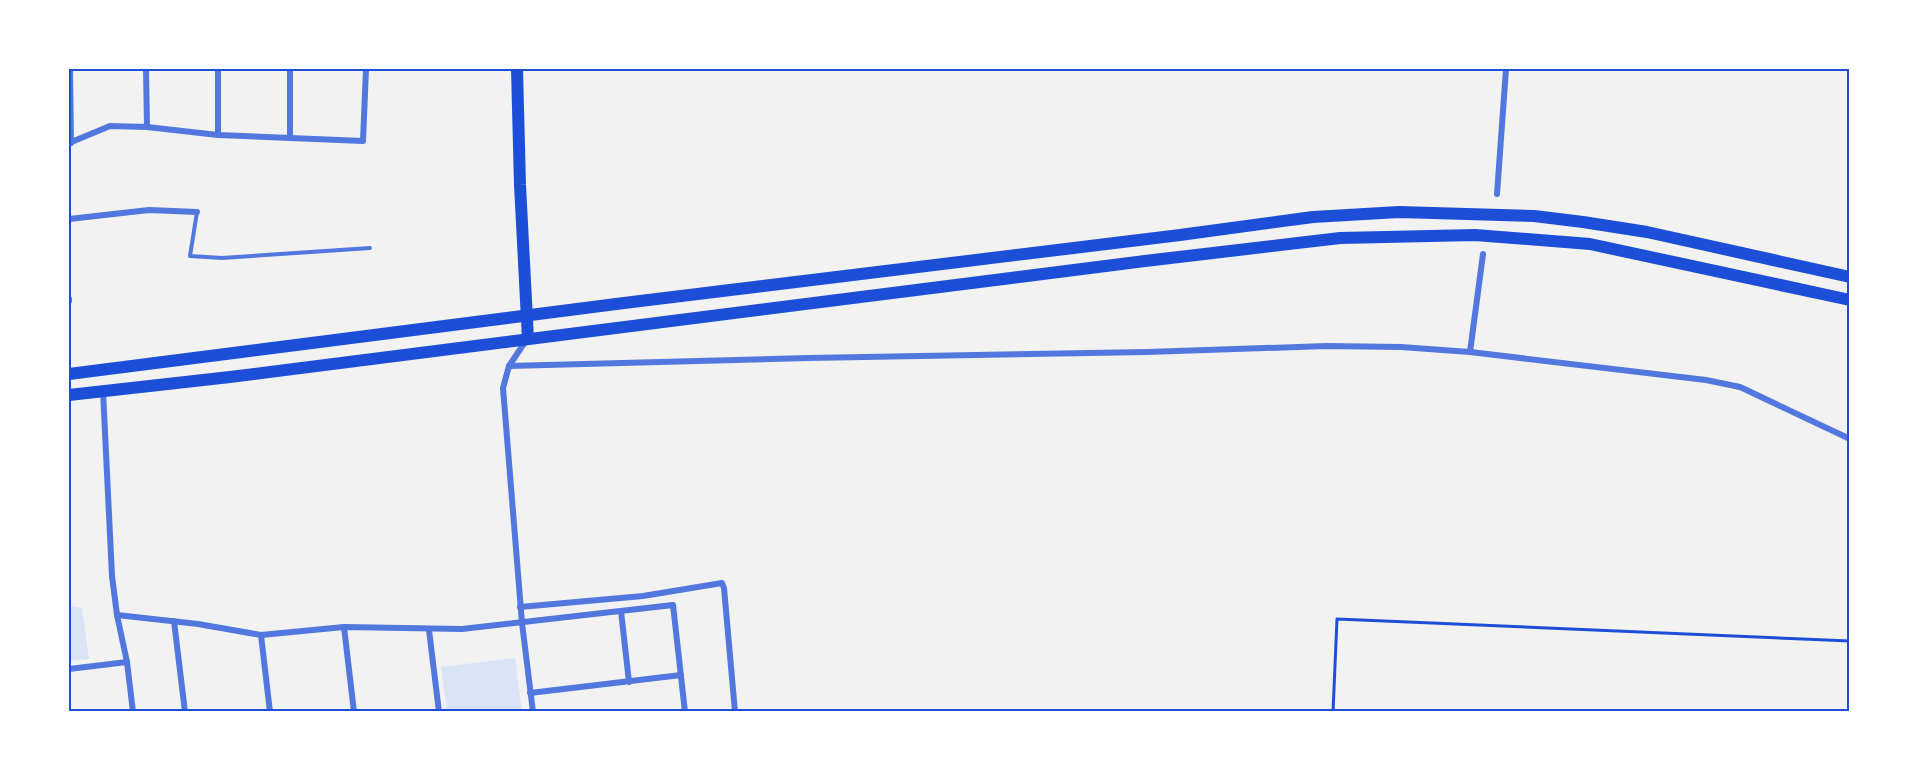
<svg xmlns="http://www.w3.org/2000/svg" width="1919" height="781" font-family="Jost,sans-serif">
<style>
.green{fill:#dbe4f7}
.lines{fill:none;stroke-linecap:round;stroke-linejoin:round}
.path{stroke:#1d4ed8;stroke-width:3}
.service{stroke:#5277de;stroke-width:4}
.minor{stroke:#5277de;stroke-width:6}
.trunk{stroke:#1d4ed8;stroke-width:12}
.neatline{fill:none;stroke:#1d4ed8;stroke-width:2}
</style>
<rect width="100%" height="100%" fill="#f2f2f2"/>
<g class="green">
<path d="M69,606L82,608L89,659L69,661Z"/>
<path d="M515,658L522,712H447L441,667Z"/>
</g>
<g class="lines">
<path class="path" d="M1333,712L1337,619L1850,641"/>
<path class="service" d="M197,212L190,256L222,258L370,248"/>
<g class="minor">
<path d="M70,69L71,143"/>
<path d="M146,69L147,127"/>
<path d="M218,69V135"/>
<path d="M290,69V138"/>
<path d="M69,143L110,126L147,127L218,135L363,141L366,69"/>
<path d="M1497,194L1506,69"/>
<path d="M69,219L149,210L197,212"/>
<path d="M69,299V301"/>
<path d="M527,339L509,366L503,388L522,623L533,712"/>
<path d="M1470,352L1483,254"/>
<path d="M509,366L808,358L1147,352L1326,346L1401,347L1470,352L1706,380L1740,387L1850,439"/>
<path d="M103,391L112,576L117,615L127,662L133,712"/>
<path d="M520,607L643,596L722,583L724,588L735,712"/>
<path d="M621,611L629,682"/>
<path d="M117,615L198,624L261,635L344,627L462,629L673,605L685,712"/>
<path d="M174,621L185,712"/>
<path d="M344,627L354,712"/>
<path d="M429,630L439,712"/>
<path d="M261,635L270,712"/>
<path d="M69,669L127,662"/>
<path d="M530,693L681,675"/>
</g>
<g class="trunk">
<path d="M517,69L520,185L528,339"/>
<path d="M69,374L624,303L1180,235L1313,217L1399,212L1534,216L1583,222L1647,232L1850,277"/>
<path d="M69,395L230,377L1145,261L1340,238L1475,235L1590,244L1850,300"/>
</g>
</g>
<rect width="1919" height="781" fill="none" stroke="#ffffff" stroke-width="141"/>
<rect x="70" y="70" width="1778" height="640" class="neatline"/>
</svg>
